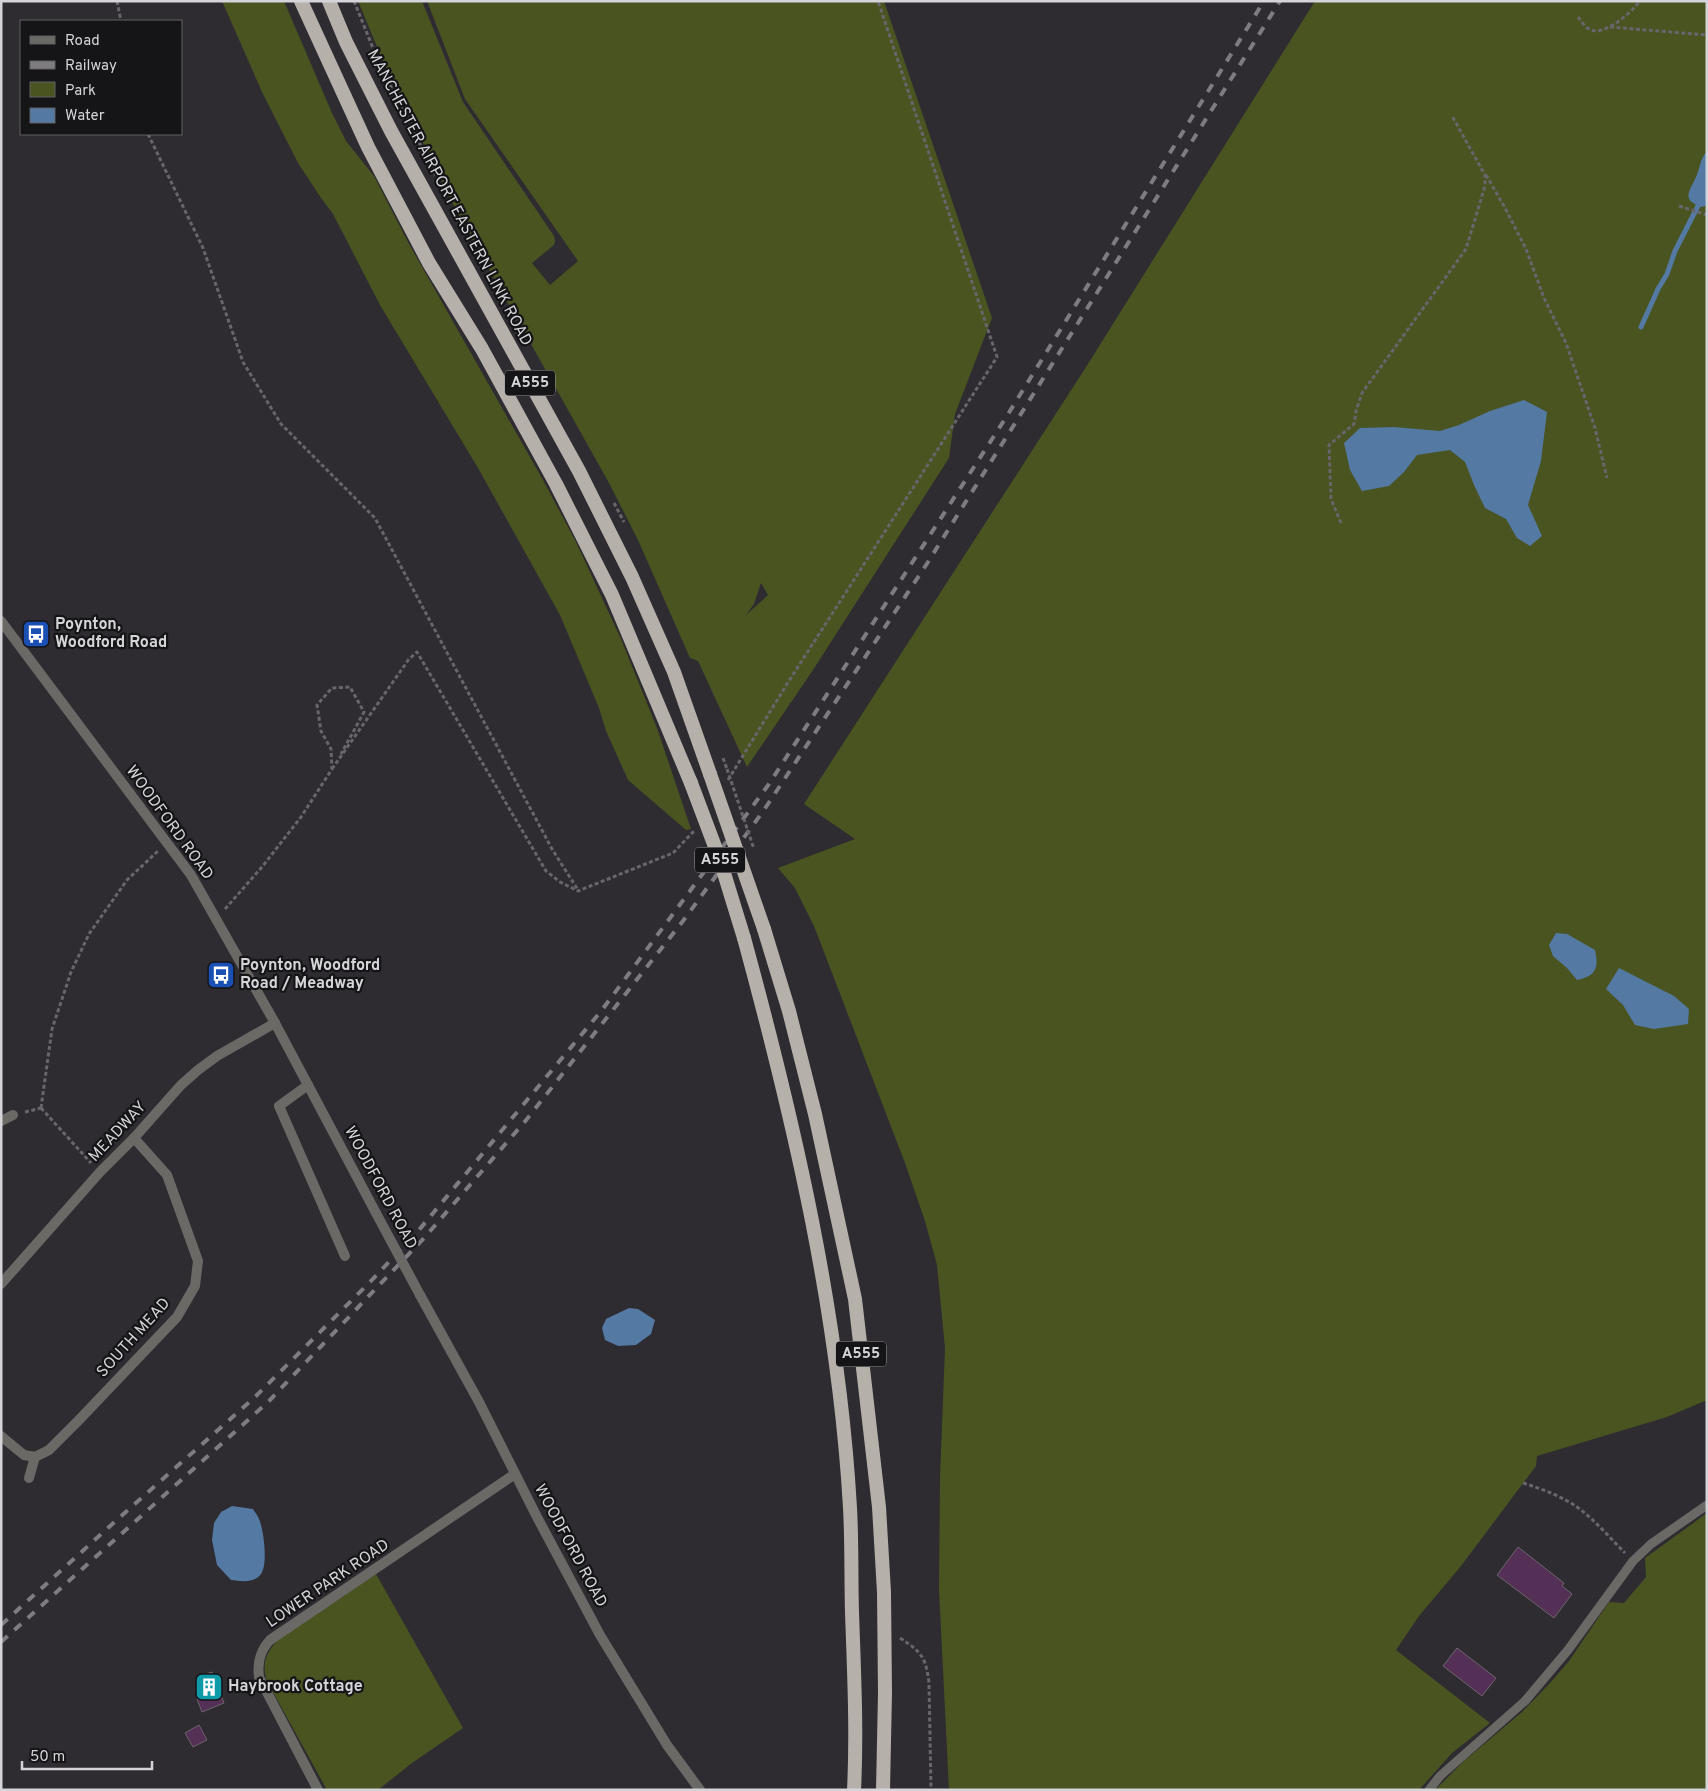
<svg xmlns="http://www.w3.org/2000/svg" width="1708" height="1791" font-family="Overpass,sans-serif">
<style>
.green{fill:#495421;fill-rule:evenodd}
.water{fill:#5479a3}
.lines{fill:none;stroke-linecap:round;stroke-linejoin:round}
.stream{stroke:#5479a3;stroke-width:5}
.building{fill:#553056;stroke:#6c666c}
.path{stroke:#68656b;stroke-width:3;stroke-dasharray:4 2.5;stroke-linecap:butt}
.service{stroke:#6b6966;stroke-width:9}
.minor{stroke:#6b6966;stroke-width:10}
.tertiary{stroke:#6b6966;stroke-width:10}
.trunk{stroke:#b6b0aa;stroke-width:14}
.rail{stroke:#7e7b81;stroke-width:4;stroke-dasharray:9 9;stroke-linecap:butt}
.path-bridge{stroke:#68656b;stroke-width:3;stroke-dasharray:4 2.5;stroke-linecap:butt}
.tertiary-bridge{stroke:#6b6966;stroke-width:10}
.trunk-bridge{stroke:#b6b0aa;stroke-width:14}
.labels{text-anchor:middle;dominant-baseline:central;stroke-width:4.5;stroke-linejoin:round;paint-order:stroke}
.shield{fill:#151417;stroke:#9b9a9e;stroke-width:1}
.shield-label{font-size:15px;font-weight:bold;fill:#d5d4d8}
.street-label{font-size:16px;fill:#d5d4d8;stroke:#151417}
.poi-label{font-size:16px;font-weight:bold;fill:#d5d4d8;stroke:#151417;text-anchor:start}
</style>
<rect width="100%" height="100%" fill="#2e2b31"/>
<g class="green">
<path d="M222,1H284L332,113L346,141L374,176L409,244L543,480L577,544L621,639L657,728L691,829L686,830L628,780L606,731L599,708L560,615L478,468L380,305L333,214L321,198L298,163L262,92Z"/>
<path d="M358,1H422L463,102L554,236L555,241L554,245L532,263L550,285L578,261L465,99L427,1H884L992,318L955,414L949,458L813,670L747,767L698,661L690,658L638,540L609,483L458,214L385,66ZM761,583L768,595L746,615L754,604Z"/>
<path d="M1315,1H1707V1400L1667,1417L1537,1456L1536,1466L1461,1566L1419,1616L1396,1650L1490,1723L1452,1753L1419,1790H949L939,1589L940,1478L945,1348L937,1265L925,1221L905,1163L814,926L795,888L778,868L855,839L804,804L1086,367Z"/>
<path d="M1707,1513V1790H1435L1464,1761L1522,1712L1550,1683L1569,1661L1609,1602L1624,1603L1646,1577L1645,1558Z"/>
<path d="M376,1574L463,1728L412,1763L378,1790H327L268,1683C261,1667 265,1654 277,1641Z"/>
</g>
<g class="water">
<path d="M1707,151V205L1702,207C1680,200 1690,191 1696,177C1700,168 1700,159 1707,151Z"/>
<path d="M1524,400L1547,412L1541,461L1528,505L1542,536L1530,546L1517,538L1506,519L1485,508L1474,485L1465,462L1450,450L1417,455L1404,472L1389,486L1362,491L1350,470L1344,443L1360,428L1394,427L1440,431L1459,425L1490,411Z"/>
<path d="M1556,933L1567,934L1595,950C1599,968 1596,976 1577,980L1567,968L1553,956L1549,945Z"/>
<path d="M1619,968L1674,996L1689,1009L1688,1024L1654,1029L1635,1025L1623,1005L1606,989Z"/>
<path d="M629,1308L638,1309L655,1320L651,1334L636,1345L618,1346L605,1340L602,1328L606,1319Z"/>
<path d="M232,1506L253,1509C255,1512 258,1516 259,1519C264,1530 268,1565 261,1574C254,1584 240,1581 231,1580L217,1565L212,1540L214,1523L221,1512Z"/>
</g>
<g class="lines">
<path class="stream" d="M1641,327L1658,289L1667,274L1675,251L1700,202"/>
</g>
<g class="building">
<path d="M1518,1547L1564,1583L1562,1586L1572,1594L1554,1618L1497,1575Z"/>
<path d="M1457,1648L1496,1678L1482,1696L1443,1666Z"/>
<path d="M212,1672L224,1703L202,1712L197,1699L204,1696L197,1677Z"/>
<path d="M199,1725L207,1740L193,1747L185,1733Z"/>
</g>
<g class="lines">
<g class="path">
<path d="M117,1L121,21"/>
<path d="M354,1L379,63L440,184"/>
<path d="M1578,17C1581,21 1585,27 1589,29C1603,38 1632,12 1640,1"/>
<path d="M1610,27L1707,35"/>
<path d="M148,134L203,248L243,362L281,424L375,518L552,849L578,890"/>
<path d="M1486,175L1504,206L1526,249L1544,298L1566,343L1595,428L1607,478"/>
<path d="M1679,206L1707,215"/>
<path d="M614,503L624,522"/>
<path d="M1341,523L1331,499L1329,445L1354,424L1356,411L1362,393L1466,249L1485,186V175L1452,116"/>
<path d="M723,758L727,769"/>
<path d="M332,769L409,659L417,652L546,871L560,882L578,891L673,853L694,831"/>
<path d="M728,780L787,684L997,357L878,1"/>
<path d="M225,909L262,867L301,817L332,769L331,749L321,731L317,705L332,688L350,687L364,712L341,754"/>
<path d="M41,1108L52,1029L71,972L89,934L127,880L158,851"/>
<path d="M41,1108L91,1163"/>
<path d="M25,1112L41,1108"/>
<path d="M1523,1483C1542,1489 1561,1496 1577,1507C1595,1520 1610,1538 1625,1553"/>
<path d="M900,1638C922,1652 926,1658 929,1683L931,1790"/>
</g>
<path class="service" d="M1429,1790L1440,1776L1525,1701L1568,1650L1633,1561L1651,1544L1707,1505"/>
<g class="minor">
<path d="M308,1085L279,1106L345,1256"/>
<path d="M1,1121L13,1115"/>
<path d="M1,1284L100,1172L134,1138L181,1085L198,1070L217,1056L275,1023"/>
<path d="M1,1436L24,1455L35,1457L49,1450L78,1421L177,1317L195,1286L198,1261L167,1175L134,1138"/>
<path d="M29,1478L35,1457"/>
<path d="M318,1790L259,1677C257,1662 260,1651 270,1640L515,1474"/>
</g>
<g class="tertiary">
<path d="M1,621L191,875L275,1023L376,1213"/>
<path d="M420,1295L479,1402L537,1517L600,1635L667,1745L700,1790"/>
</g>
<g class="trunk">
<path d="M301,1L368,147L429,263L482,349L556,484L612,595L691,783"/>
<path d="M329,1L346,42L391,131L579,471L632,577L674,672L710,774"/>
<path d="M764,929L789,1011L815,1114L855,1299L879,1507L884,1592L885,1693L883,1790"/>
<path d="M744,938C795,1125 839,1315 850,1508C852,1543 851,1578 852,1612C854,1671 857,1731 854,1790"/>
</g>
<g class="rail">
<path d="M1,1625L120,1517L254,1398L371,1281L419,1230L602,1010L769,784L1005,419L1264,1"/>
<path d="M1,1642L268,1402L425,1237L527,1119L683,921L764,810L928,562L1280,1"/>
</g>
<path class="path-bridge" d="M727,769L754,849"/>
<path class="tertiary-bridge" d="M376,1213L420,1295"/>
<g class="trunk-bridge">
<path d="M710,774L764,929"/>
<path d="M691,783L720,860L744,938"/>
</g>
</g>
<defs>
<g id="bus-square" transform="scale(1.4375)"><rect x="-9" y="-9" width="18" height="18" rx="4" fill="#1a4fb4" stroke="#151417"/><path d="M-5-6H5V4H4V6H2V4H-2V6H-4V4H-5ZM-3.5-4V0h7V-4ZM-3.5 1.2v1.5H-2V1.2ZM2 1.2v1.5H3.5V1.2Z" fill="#fff"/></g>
<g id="building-square" transform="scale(1.4375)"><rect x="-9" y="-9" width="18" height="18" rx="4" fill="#0f9aa8" stroke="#151417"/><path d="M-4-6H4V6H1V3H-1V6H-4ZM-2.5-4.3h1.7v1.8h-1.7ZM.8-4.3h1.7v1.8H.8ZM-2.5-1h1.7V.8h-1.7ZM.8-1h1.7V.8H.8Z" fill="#fff"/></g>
</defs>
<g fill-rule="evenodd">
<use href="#bus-square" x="36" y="634"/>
<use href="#bus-square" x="221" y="975"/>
<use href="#building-square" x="209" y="1687"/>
</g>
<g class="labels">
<g class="shield">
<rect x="505" y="370.5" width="50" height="25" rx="4"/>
<rect x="695" y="847.5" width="50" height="25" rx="4"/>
<rect x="836" y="1341.5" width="50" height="25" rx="4"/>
</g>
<g class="shield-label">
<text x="530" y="383">A555</text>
<text x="720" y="860">A555</text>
<text x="861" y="1354">A555</text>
</g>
<g class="street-label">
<text transform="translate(449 198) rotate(62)">MANCHESTER AIRPORT EASTERN LINK ROAD</text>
<text transform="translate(169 823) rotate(54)">WOODFORD ROAD</text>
<text transform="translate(118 1132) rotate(-47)">MEADWAY</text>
<text transform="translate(380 1188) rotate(62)">WOODFORD ROAD</text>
<text transform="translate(134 1338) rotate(-48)">SOUTH MEAD</text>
<text transform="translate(570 1546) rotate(62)">WOODFORD ROAD</text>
<text transform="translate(328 1584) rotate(-34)">LOWER PARK ROAD</text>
</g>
<g class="poi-label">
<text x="55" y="625">Poynton,<tspan x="55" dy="18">Woodford Road</tspan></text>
<text x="240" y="966">Poynton, Woodford<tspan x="240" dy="18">Road / Meadway</tspan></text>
<text x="228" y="1687">Haybrook Cottage</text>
</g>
</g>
<rect width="1708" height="1791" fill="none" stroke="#d5d4d8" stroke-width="5"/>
<rect x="20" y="20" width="162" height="115" fill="#151417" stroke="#626164"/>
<rect x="30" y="36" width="25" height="8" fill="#6b6966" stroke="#626164"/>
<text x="65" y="45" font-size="15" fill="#d5d4d8">Road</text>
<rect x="30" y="61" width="25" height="8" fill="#7e7b81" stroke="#626164"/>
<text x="65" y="70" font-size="15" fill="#d5d4d8">Railway</text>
<rect x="30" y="82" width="25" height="15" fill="#495421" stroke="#626164"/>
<text x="65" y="95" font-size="15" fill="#d5d4d8">Park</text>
<rect x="30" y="108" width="25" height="15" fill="#5479a3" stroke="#626164"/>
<text x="65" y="120" font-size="15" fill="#d5d4d8">Water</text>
<path d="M22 1761v8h130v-8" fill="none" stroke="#d5d4d8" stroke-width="2.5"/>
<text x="30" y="1761" font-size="15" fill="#d5d4d8" stroke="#151417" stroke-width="4" paint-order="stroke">50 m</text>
</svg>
